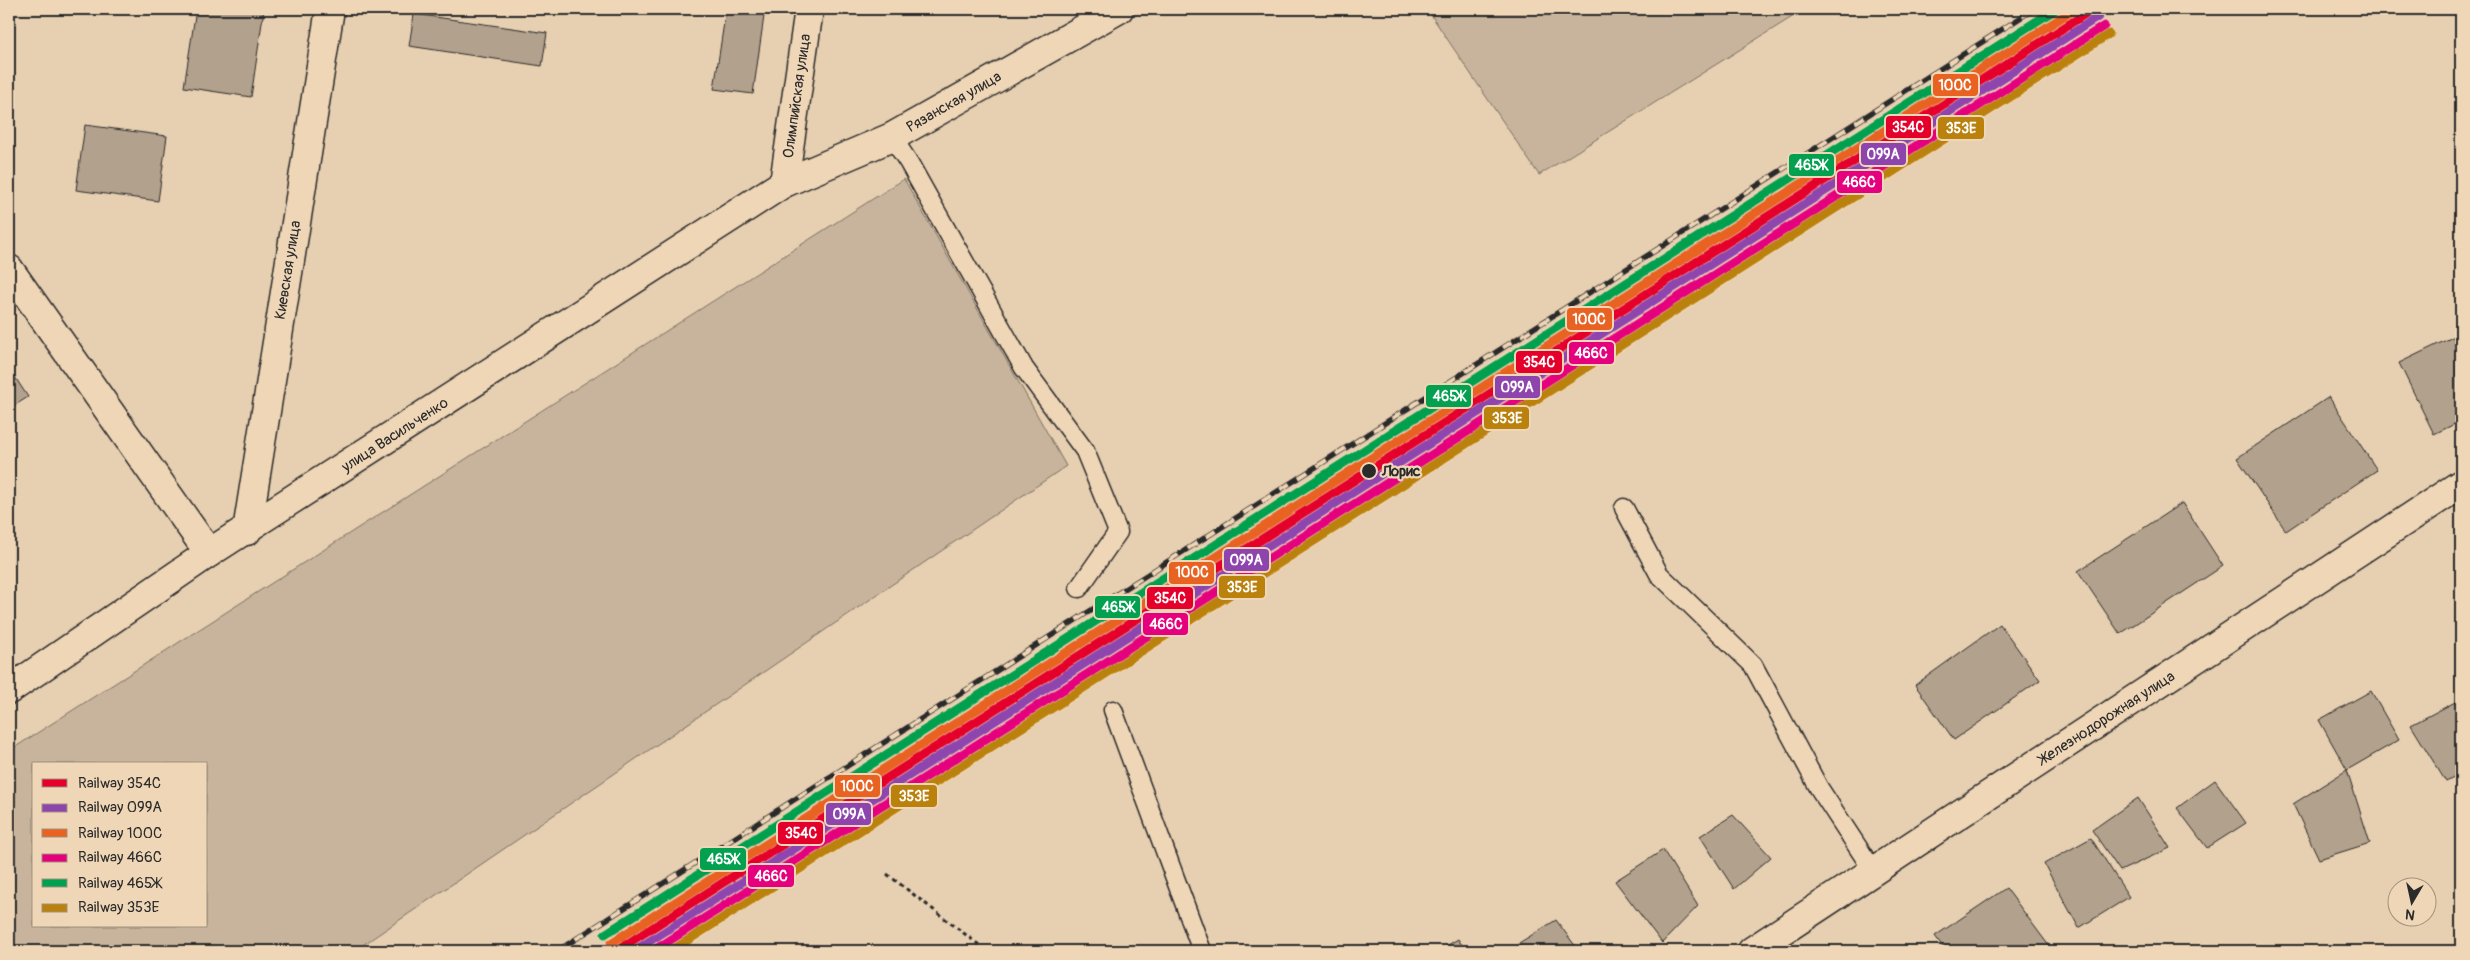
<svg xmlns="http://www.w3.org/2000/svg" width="2470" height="960" font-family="Pangolin,sans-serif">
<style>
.green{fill:#c8b49c;stroke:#7a7064;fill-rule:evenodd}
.building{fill:#b2a18c;stroke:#2b2b2b}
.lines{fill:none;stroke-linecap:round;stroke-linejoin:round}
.service-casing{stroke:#2b2b2b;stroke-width:21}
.minor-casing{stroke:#2b2b2b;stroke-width:31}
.path{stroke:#2b2b2b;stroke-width:3;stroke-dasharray:4 4;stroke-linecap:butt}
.service{stroke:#efd6b7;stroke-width:18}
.minor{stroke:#efd6b7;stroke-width:28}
.rail-casing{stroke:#2b2b2b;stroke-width:5.5}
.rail{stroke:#efd6b7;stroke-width:4;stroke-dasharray:11;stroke-linecap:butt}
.rail-1-casing{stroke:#efd6b7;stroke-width:12}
.rail-2-casing{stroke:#efd6b7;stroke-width:12}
.rail-3-casing{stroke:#efd6b7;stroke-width:12}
.rail-4-casing{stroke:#efd6b7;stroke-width:12}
.rail-5-casing{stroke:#efd6b7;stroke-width:12}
.rail-6-casing{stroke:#efd6b7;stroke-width:12}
.rail-1{stroke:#e4002b;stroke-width:9}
.rail-2{stroke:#8e44ad;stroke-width:9}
.rail-3{stroke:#e86222;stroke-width:9}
.rail-4{stroke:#e5007d;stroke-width:9}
.rail-5{stroke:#02a04f;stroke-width:9}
.rail-6{stroke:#ba810d;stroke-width:9}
.stop-dot{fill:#2b2b2b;stroke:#efd6b7;stroke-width:2}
.labels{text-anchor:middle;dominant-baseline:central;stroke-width:4.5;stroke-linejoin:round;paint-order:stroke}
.street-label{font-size:15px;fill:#2b2b2b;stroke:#efd6b7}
.stop-label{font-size:15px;font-weight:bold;fill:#2b2b2b;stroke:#efd6b7;text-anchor:start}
.line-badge{stroke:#efd6b7;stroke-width:2}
.badge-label{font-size:14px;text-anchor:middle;font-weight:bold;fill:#fff}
</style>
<rect width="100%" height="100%" fill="#e7cfb1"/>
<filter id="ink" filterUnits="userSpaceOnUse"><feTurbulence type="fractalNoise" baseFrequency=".02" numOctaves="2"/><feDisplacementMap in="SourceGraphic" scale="10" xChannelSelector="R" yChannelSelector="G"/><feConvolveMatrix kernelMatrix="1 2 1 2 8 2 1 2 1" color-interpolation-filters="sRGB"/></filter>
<g filter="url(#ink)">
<g class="green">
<path d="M1427,9H1805L1539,175Z"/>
<path d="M904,179L1066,466L354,951H9V751ZM34,764H206V926H34Z"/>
</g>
<g class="building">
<path d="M196,9H264L251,97L184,87Z"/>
<path d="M726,9H765L753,94L714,89Z"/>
<path d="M414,14L547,33L542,66L409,46Z"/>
<path d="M85,125L167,136L158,201L76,190Z"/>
<path d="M2461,333V421L2434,434L2399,363Z"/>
<path d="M9,368L28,397L9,409Z"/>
<path d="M2329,397L2377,470L2286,531L2237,458Z"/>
<path d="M2182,503L2223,566L2120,634L2078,571Z"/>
<path d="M2000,624L2040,680L1954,740L1915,685Z"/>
<path d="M2371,691L2399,740L2347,770L2319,720Z"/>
<path d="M2461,699V774L2446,782L2411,725Z"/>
<path d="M2347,770L2370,843L2319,859L2293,804Z"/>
<path d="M2215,780L2246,823L2207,848L2177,808Z"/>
<path d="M2138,798L2170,848L2120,871L2092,830Z"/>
<path d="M1733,815L1771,857L1734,889L1700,836Z"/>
<path d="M2091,838L2129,897L2079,928L2044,864Z"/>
<path d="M1663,850L1698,906L1662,943L1615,881Z"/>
<path d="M2006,888L2052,950L1946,951L1935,936Z"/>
<path d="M1556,920L1579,951H1523L1519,943Z"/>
<path d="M1458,939L1466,951H1438Z"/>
</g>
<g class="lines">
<g class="service-casing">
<g id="service">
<path d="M892,137L909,163L1024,368L1085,451L1118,532L1079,588"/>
<path d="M1624,508L1659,574L1753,665L1819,788L1874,872"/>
<path d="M1113,710L1202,951"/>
</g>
</g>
<g class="minor-casing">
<g id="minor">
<path d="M784,183L809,9"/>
<path d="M9,269L209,553"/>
<path d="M247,531L330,9"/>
<path d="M9,690L209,553L784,183L892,137L1119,9"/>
<path d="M1752,951L2461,484"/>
</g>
</g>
<path class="path" d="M887,874L987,951"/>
<use href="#service" class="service"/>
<use href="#minor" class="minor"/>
<g class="rail-casing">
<path id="rail" d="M557,951L2034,9"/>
</g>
<use href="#rail" class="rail"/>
<g class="rail-1-casing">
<path id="rail-1" d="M616,951L2093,9"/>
</g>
<g class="rail-2-casing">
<path id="rail-2" d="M634,951L2098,17"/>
</g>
<g class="rail-3-casing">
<path id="rail-3" d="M611,943L2075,9"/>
</g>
<g class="rail-4-casing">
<path id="rail-4" d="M653,951L2104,26"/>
</g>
<g class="rail-5-casing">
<path id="rail-5" d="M605,934L2056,9"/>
</g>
<g class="rail-6-casing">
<path id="rail-6" d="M671,951L2109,34"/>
</g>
<use href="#rail-1" class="rail-1"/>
<use href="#rail-2" class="rail-2"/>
<use href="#rail-3" class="rail-3"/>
<use href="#rail-4" class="rail-4"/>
<use href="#rail-5" class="rail-5"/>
<use href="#rail-6" class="rail-6"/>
</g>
</g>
<circle class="stop-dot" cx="1369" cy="471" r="8"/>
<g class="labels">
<g class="street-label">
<text transform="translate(797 96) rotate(-82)">Олимпийская улица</text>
<text transform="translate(954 102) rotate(-30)">Рязанская улица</text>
<text transform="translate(288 270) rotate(-81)">Киевская улица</text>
<text transform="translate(395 435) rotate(-33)">улица Васильченко</text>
<text transform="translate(2107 718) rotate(-33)">Железнодорожная улица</text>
</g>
<g class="stop-label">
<text x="1382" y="471">Лорис</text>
</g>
</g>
<g class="line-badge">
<rect x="1932" y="73" width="47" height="24" rx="5" fill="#e86222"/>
<rect x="1885" y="115" width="47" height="24" rx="5" fill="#e4002b"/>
<rect x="1937" y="116" width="48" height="24" rx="5" fill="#ba810d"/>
<rect x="1860" y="142" width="47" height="24" rx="5" fill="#8e44ad"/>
<rect x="1788" y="153" width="47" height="24" rx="5" fill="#02a04f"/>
<rect x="1836" y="170" width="47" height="24" rx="5" fill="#e5007d"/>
<rect x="1566" y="307" width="47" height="24" rx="5" fill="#e86222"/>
<rect x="1568" y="341" width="47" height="24" rx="5" fill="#e5007d"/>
<rect x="1515" y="350" width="48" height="24" rx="5" fill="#e4002b"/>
<rect x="1494" y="375" width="47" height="24" rx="5" fill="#8e44ad"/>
<rect x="1425" y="384" width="47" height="24" rx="5" fill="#02a04f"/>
<rect x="1483" y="406" width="47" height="24" rx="5" fill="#ba810d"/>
<rect x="1223" y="548" width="47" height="24" rx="5" fill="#8e44ad"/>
<rect x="1168" y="561" width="47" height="24" rx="5" fill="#e86222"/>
<rect x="1218" y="575" width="48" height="24" rx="5" fill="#ba810d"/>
<rect x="1146" y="586" width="48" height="24" rx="5" fill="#e4002b"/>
<rect x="1094" y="595" width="47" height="24" rx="5" fill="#02a04f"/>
<rect x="1142" y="612" width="47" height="24" rx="5" fill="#e5007d"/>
<rect x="834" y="774" width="47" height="24" rx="5" fill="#e86222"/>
<rect x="890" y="784" width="48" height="24" rx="5" fill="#ba810d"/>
<rect x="825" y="802" width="47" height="24" rx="5" fill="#8e44ad"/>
<rect x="777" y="821" width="47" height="24" rx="5" fill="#e4002b"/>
<rect x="699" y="847" width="48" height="24" rx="5" fill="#02a04f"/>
<rect x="747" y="864" width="48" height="24" rx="5" fill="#e5007d"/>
</g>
<g class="badge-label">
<text x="1955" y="90">100C</text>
<text x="1908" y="132">354С</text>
<text x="1961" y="133">353Е</text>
<text x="1883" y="159">099А</text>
<text x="1811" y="170">465Ж</text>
<text x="1859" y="187">466С</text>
<text x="1589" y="324">100C</text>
<text x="1591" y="358">466С</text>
<text x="1539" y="367">354С</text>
<text x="1517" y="392">099А</text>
<text x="1449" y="401">465Ж</text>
<text x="1507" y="423">353Е</text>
<text x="1246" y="565">099А</text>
<text x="1192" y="577">100C</text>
<text x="1242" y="592">353Е</text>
<text x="1170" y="603">354С</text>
<text x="1118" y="612">465Ж</text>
<text x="1166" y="629">466С</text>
<text x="857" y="791">100C</text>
<text x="914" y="801">353Е</text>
<text x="849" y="819">099А</text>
<text x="801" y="838">354С</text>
<text x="723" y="864">465Ж</text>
<text x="771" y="881">466С</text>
</g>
<rect width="2470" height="960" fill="none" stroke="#efd6b7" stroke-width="30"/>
<rect x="15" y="15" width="2440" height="930" fill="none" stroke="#2b2b2b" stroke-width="2" filter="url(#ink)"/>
<rect x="32" y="762" width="175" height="165" fill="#efd6b7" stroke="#a1927f"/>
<rect x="42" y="779" width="25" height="8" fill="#e4002b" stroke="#a1927f"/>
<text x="78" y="788" font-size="15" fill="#2b2b2b">Railway 354С</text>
<rect x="42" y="804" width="25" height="8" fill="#8e44ad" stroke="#a1927f"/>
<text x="78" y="812" font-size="15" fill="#2b2b2b">Railway 099А</text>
<rect x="42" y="829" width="25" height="8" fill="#e86222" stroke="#a1927f"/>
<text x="78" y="838" font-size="15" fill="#2b2b2b">Railway 100C</text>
<rect x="42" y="854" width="25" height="8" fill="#e5007d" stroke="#a1927f"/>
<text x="78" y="862" font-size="15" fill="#2b2b2b">Railway 466С</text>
<rect x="42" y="879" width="25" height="8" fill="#02a04f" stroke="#a1927f"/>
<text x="78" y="888" font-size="15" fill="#2b2b2b">Railway 465Ж</text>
<rect x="42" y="904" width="25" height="8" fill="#ba810d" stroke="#a1927f"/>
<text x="78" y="912" font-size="15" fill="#2b2b2b">Railway 353Е</text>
<g transform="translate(2412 902) rotate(189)"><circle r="24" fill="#efd6b7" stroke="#a1927f"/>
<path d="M0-4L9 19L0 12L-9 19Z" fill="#2b2b2b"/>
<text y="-8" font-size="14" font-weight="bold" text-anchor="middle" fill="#2b2b2b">N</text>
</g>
</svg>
